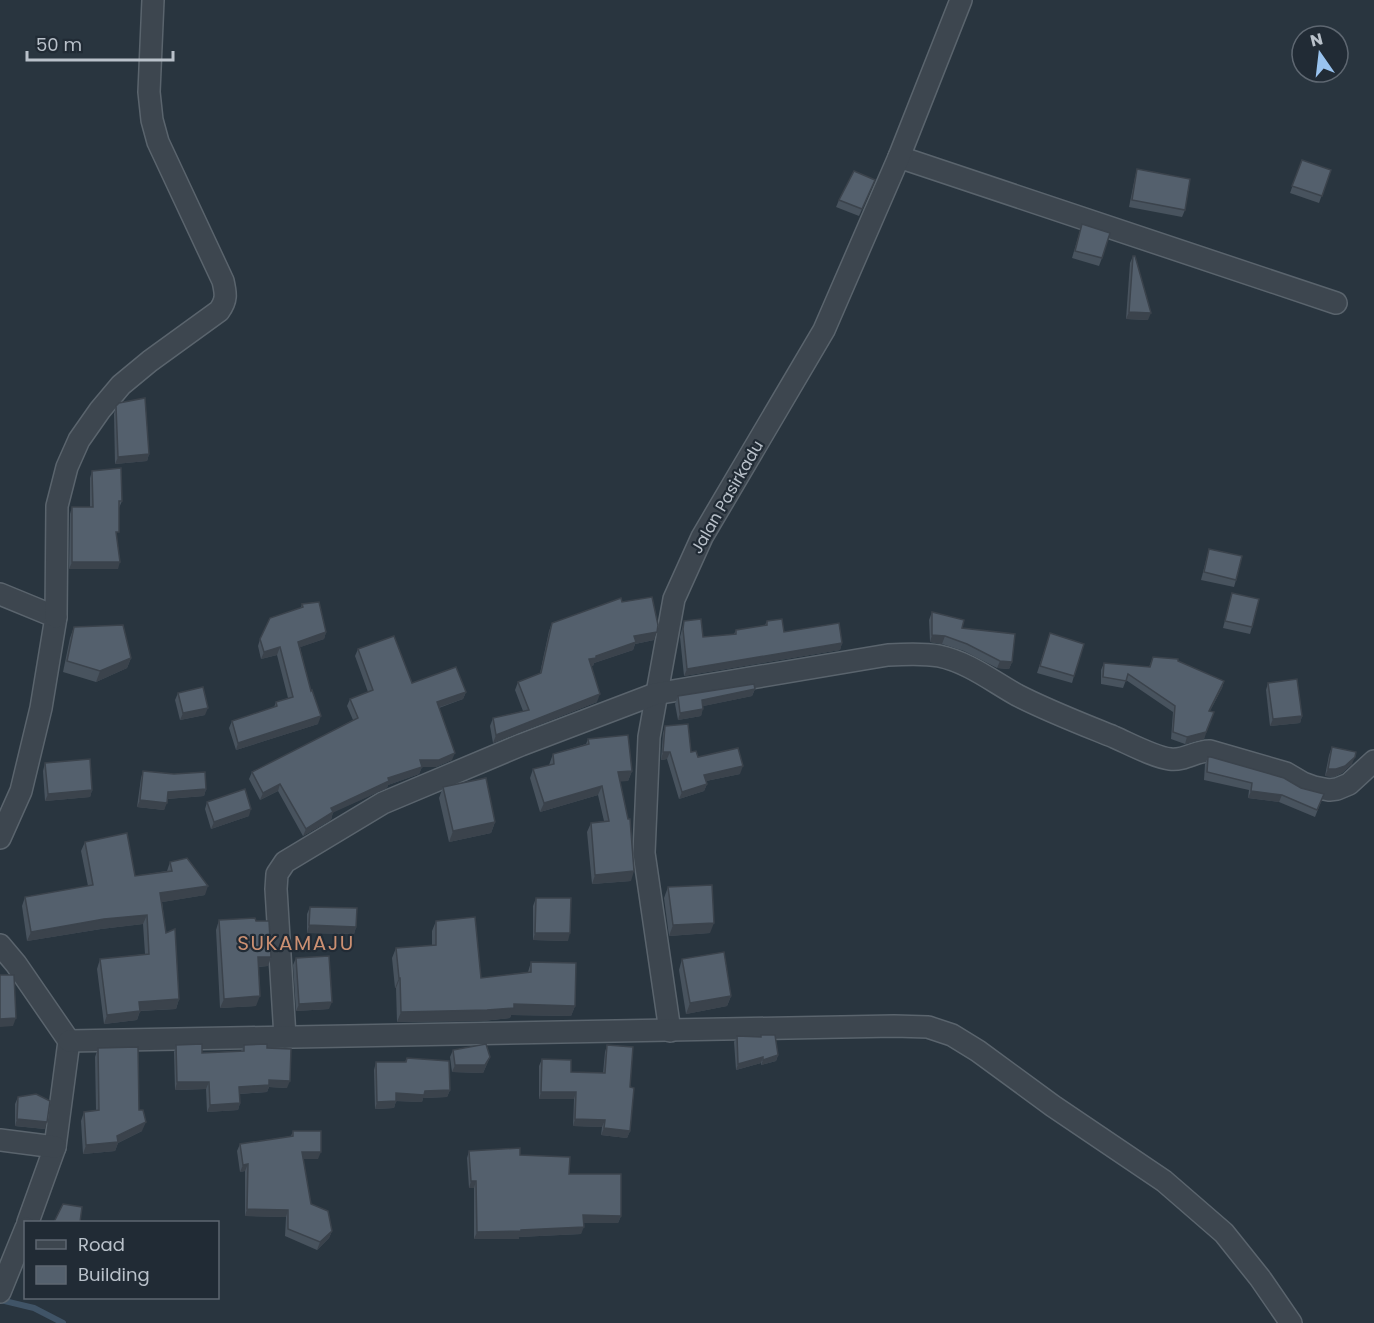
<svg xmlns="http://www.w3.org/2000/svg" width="1374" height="1323" font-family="Poppins,sans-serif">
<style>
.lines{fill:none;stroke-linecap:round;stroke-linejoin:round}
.stream{stroke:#405467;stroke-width:6}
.minor-casing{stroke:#5a646d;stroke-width:24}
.minor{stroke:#3d464f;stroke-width:21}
.wall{fill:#48535e}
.shaded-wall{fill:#3b434c}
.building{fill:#54606d;stroke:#3b434c;stroke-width:1.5}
.labels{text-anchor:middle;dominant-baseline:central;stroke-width:4.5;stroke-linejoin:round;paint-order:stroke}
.street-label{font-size:16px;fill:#b9c1ca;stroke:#212b35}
.quarter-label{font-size:20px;letter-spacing:1.5px;fill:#cc9072;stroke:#212b35}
</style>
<rect width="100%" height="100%" fill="#29353f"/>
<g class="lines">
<path class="stream" d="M0,1300L34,1308L63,1323"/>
<g class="minor-casing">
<g id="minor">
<path d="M899,157L1336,303"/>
<path d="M0,594L56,617L41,708L21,791L0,838"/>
<path d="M56,617L57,506L67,467L79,440L100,410L121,385L150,361L219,311C227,300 226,294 223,281L158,142L152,120L149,92L153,0"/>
<path d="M0,945L16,964L69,1041L55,1147L28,1222"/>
<path d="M670,1031L644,853L649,737L674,599L702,537L824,330L899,157L961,0"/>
<path d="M285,1037L276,889L277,874L285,862L383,803L521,745L655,694L888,655C905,654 923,653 939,656C968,662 992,681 1017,695C1048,711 1082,724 1114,737C1130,744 1154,757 1170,759C1185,761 1197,750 1210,751L1286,773L1303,783L1314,787L1329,790L1337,789L1349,784L1374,761"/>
<path d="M69,1041L894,1026L928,1027L952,1035L978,1051L1053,1106L1164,1181L1224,1233L1260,1278L1291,1323"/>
<path d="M0,1140L55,1147"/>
<path d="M0,1292L26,1228"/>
</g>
</g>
<use href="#minor" class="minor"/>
</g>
<g class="wall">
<path d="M1302,160L1331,170L1319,203L1290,193Z"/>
<path d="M1137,169L1185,210L1182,217L1129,207L1135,177Z"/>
<path d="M872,187L859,216L836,207L839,200Z"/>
<path d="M1082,224L1102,258L1099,266L1072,258Z"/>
<path d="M1133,256L1148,320L1126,319L1130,263Z"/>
<path d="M116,406L149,454L147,461L115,464L114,414Z"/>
<path d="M92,471L122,501L119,508L116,538L118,569H69L70,514L72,507H90V478Z"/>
<path d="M1209,549L1236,580L1234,587L1201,580Z"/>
<path d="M1232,593L1252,627L1250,634L1223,628Z"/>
<path d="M622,602L654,640L635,644L633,650L594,663L593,666H591L597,702L493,743L490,726L493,718L523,711L515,690L518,682L540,673L549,631L552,623Z"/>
<path d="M302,604L326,632L324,639L300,647L318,724L236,750L229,728L232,721L274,707L276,702L288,698L277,655L261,659L258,646L260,639L301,607Z"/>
<path d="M932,612L962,628L1012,662L1009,669L997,668L964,651L942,644L930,642L929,620Z"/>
<path d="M684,621L703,637L734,634L736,630L765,625L767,621L784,632L842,643L840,650L684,676L680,637Z"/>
<path d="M74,627L131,658L127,668L96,682L63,672L70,638Z"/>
<path d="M1050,633L1074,676L1072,683L1037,673Z"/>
<path d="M358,649L412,683L466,692L463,699L439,708L452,760L436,767H422L419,774L388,785L387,788L333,812L331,820L303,836L278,791L260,800L249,779L252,772L353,720L347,706L350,699L368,692L355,656Z"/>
<path d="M1153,657L1178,661L1224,681L1222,688L1210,711L1204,739L1185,744L1171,739L1173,712L1126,680L1123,688L1101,684V670L1104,663L1149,667Z"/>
<path d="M1268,683L1302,716L1300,723L1270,726L1266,690Z"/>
<path d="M755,689L752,696L703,706L701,716L678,720L675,704L678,696Z"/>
<path d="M178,693L205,715L180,720L175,700Z"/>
<path d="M665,726L691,752L698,757L740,774L706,781L707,784L704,791L679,799L667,759L661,760L663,733Z"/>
<path d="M588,739L632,771L628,781H620L631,881L592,884L587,832L591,823L604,821L598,795L540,812L530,778L533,769L549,765L553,754L586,744Z"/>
<path d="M1332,747L1352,764L1342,773L1334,777L1325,776L1329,755Z"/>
<path d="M1208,757L1301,788L1324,794L1315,817L1279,802L1248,798L1249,790L1204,780L1205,764Z"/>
<path d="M45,763L92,790L90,797L45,801L43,771Z"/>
<path d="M143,771L206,789L204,796L167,799L164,810L137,807L141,778Z"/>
<path d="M443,787L495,822L491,833L449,842L439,798Z"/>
<path d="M207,802L249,816L211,829L205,809Z"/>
<path d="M85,842L135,876L167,871L170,862L205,895L162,902L166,933L179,999L176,1009L140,1011L137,1020L104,1024L97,969L100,959L145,954L143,924L101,929L27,941L22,906L25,897L88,886L81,851Z"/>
<path d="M668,887L710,933L669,936L664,898Z"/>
<path d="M536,898L568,941L533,940V906Z"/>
<path d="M310,907L356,927L354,934L307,933V914Z"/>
<path d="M219,920L256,921L271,957L268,966L258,967L256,1006L220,1008L216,930Z"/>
<path d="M436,921L481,978L528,972L531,962L575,1006L571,1016L511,1015L510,1018L483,1021L397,1022L396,988H395L392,958L396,948L432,946V931Z"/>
<path d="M296,958L329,1009L296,1011L293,965Z"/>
<path d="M682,959L731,996L727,1006L686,1014L679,970Z"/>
<path d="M761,1035L778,1055L776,1061L761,1065V1063L736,1070L734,1042L737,1036L761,1037Z"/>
<path d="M176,1045L202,1053L241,1051L244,1045L267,1048L287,1088L269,1087L267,1092L240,1094V1103L238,1110L207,1112L206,1089L175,1090L174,1052Z"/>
<path d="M607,1045L630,1087V1131L627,1138L601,1135L602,1127L573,1126L574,1099H539V1066L542,1059L571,1072L603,1073L605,1052Z"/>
<path d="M98,1048L139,1110L142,1131L118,1143L115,1151L83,1154L81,1121L84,1112L96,1110L95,1057Z"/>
<path d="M453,1050L490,1057L483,1073L452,1072L450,1057Z"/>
<path d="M407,1058L450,1090L447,1097L423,1098L422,1102L396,1101L394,1108L375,1109L374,1070L376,1062H405Z"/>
<path d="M18,1097L45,1129L15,1126V1104Z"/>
<path d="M293,1131L318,1159H303L311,1204L332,1231L329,1238L317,1250L285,1236L286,1217L245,1216V1171L240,1172L237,1151L240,1144L291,1136Z"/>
<path d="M469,1151L520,1155L569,1174L621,1216L618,1223H583L581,1234L519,1237V1239H474V1188H469L467,1158Z"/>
</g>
<g class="shaded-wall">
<path d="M1129,312L1151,313L1148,320L1126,319Z"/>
<path d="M149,454L147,461L115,464L118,457Z"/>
<path d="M72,562H120L118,569H69Z"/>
<path d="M326,632L324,639L295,649L298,642Z"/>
<path d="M657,632L654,640L635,644L633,650L594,663L593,666L586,667L589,659L634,636Z"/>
<path d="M932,635L945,636L942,644L930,642Z"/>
<path d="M842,643L840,650L684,676L687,669Z"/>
<path d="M280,647L277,655L261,659L264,652Z"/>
<path d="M131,658L127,668L96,682L100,671Z"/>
<path d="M1000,661L1012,662L1009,669L997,668Z"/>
<path d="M1224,681L1222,688L1206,718L1209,711Z"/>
<path d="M755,689L752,696L699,707L702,700Z"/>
<path d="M466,692L463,699L434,709L437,702Z"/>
<path d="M600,694L597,702L493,743L496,735Z"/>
<path d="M208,708L205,715L180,720L183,713Z"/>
<path d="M703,709L701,716L678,720L680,713Z"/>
<path d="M1214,712L1204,739L1185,744L1187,737Z"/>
<path d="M321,716L318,724L236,750L238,743Z"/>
<path d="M1302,716L1300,723L1270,726L1273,719Z"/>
<path d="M663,752H670L667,759L661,760Z"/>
<path d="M455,753L452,760L436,767H422L419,774L388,785L387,788L328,815L331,808L388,778L420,760Z"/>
<path d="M1355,757L1352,764L1342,773L1334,777L1325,776L1328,769Z"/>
<path d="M743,766L740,774L701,782L704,775Z"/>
<path d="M632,771L628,781L615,782L618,772Z"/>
<path d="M280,784L278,791L260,800L263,793Z"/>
<path d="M707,784L704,791L679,799L682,792Z"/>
<path d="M602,786L598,795L540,812L544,803Z"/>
<path d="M206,789L204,796L166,799L168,792Z"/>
<path d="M92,790L90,797L45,801L48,794Z"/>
<path d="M1251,791L1282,795L1279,802L1248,798Z"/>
<path d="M140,800L167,803L164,810L137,807Z"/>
<path d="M251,809L249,816L211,829L214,822Z"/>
<path d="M333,812L331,820L303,836L306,829Z"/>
<path d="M495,822L491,833L449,842L453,831Z"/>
<path d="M634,871L631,881L592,884L595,875Z"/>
<path d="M208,886L205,895L157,903L160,893Z"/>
<path d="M147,915L143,924L101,929L27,941L31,932L104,919Z"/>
<path d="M714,923L710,933L669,936L673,925Z"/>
<path d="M309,925L356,927L354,934L307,933Z"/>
<path d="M535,933H570L568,941L533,940Z"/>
<path d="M258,957H271L268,966L254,967Z"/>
<path d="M399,978H400L396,988H395Z"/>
<path d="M260,996L256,1006L220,1008L224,999Z"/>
<path d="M731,996L727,1006L686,1014L690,1003Z"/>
<path d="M179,999L176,1009L135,1011L139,1002Z"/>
<path d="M332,1002L329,1009L296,1011L299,1004Z"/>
<path d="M514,1004L575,1006L571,1016L511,1015L510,1018L483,1021L397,1022L401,1012Z"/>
<path d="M140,1011L137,1020L104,1024L107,1015Z"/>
<path d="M16,1018L13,1026L0,1027V1019Z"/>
<path d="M778,1055L776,1061L761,1065L763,1060Z"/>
<path d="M490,1057L483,1073L452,1072L455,1065Z"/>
<path d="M763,1057L761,1063L736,1070L738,1064Z"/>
<path d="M269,1080L290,1081L287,1088L269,1087L267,1092L237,1094L239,1087Z"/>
<path d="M177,1082H209L206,1089L175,1090Z"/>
<path d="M450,1090L447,1097L423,1098L422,1102L394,1101L396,1093L425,1091Z"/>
<path d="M541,1092H576L574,1099H539Z"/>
<path d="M396,1101L394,1108L375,1109L377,1102Z"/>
<path d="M240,1103L238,1110L207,1112L210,1105Z"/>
<path d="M17,1119L47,1122L45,1129L15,1126Z"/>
<path d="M575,1119L605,1120L602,1127L573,1126Z"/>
<path d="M146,1122L142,1131L118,1143L115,1151L83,1154L86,1145L117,1136Z"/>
<path d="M604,1128L630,1131L627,1138L601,1135Z"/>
<path d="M302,1152H321L318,1159H299Z"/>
<path d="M248,1164L245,1171L240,1172L243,1165Z"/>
<path d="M471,1181H476L474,1188H469Z"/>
<path d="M247,1209L288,1210L286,1217L245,1216Z"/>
<path d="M583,1215L621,1216L618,1223H580Z"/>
<path d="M584,1227L581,1234L519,1237V1239H474L477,1232Z"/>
<path d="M332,1231L329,1238L317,1250L320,1242Z"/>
</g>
<g class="building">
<path d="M1302,160L1331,170L1322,196L1292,186Z"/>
<path d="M1137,169L1190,179L1185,210L1132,200Z"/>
<path d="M854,171L875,180L862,209L839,200Z"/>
<path d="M1082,224L1110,233L1102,258L1075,251Z"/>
<path d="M1133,256H1135L1151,313L1129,312Z"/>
<path d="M145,398L149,454L118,457L116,406L119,403Z"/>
<path d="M121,468L122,501H119V532H116L120,562H72V507H93L92,471Z"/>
<path d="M1209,549L1242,556L1236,580L1204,572Z"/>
<path d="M1232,593L1259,599L1252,627L1225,621Z"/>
<path d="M652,597L658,625L657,632L634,636L636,642L596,656V658L589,659L600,694L496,735L493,718L529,710L518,682L541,673L552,623L621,598L622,602Z"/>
<path d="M319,602L326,632L298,642L311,691L312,690L321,716L238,743L232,721L277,706L276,702L293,697L280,647L264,652L260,639L270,618L303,607L302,604Z"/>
<path d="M932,612L964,620L962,628L1015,634L1012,662L1000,661L967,644L945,636L932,635Z"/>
<path d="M701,619L703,637L736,634V630L767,625V621L782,619L784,632L839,623L842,643L687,669L683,629L684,621Z"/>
<path d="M123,625L131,658L100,671L67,661L74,627Z"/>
<path d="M1050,633L1084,644L1074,676L1040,666Z"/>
<path d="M394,636L412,683L456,667L466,692L437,702L455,753L439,760H420L422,767L388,778L389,781L331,808L333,812L306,829L280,784L263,793L252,772L358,718L350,699L373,690L358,649Z"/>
<path d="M1153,657L1178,659V661L1224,681L1209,711L1214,712L1206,732L1187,737L1173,732L1175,706L1128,674L1126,681L1103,677L1104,663L1150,667Z"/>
<path d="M1297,679L1302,716L1273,719L1268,683Z"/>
<path d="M754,684L755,689L702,700L703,709L680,713L678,696Z"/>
<path d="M203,687L208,708L183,713L178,693Z"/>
<path d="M688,724L691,752L696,751L698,757L738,748L743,766L704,775L707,784L682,792L670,752H663L665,726Z"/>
<path d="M628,735L632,771L618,772L628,819H630L634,871L595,875L591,823L609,821L602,786L544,803L533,769L554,764L553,754L589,744L588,739Z"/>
<path d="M1332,747L1356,752L1355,757L1345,766L1336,769H1328Z"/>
<path d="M1208,757H1211L1284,778L1301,788L1324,794L1317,810L1282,795L1251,791L1252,783L1207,772Z"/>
<path d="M90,759L92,790L48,794L45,763Z"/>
<path d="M143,771L174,774L205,772L206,789L168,792L167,803L140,800Z"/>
<path d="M486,778L495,822L453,831L443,787Z"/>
<path d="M245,789L251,809L214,822L207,802Z"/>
<path d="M127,833L135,876L172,871L170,862L187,858L208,886L160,893L166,933L175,929L179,999L139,1002L140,1011L107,1015L100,959L149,954L147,915L104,919L31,932L25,897L93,885L85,842Z"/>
<path d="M712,885L714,923L673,925L668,887Z"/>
<path d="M536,898H571L570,933H535Z"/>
<path d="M310,907L357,908L356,927L309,925Z"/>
<path d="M475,917L481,978L531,972V962L576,963L575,1006L514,1004V1008L487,1010L401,1012L400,978H399L396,948L436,945V921Z"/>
<path d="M255,918L256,921H269L271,957H258L260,996L224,999L219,920Z"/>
<path d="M724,952L731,996L690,1003L682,959Z"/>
<path d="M329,956L332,1002L299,1004L296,958Z"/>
<path d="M0,975H14L16,1018L0,1019Z"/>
<path d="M761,1035H775L778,1055L763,1060V1057L738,1064L737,1036L761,1037Z"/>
<path d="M202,1044V1053L244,1051V1045L267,1044V1048L291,1049L290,1081L269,1080V1085L239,1087L240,1103L210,1105L209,1082H177L176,1045Z"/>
<path d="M486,1044L490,1057L485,1065H455L453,1050Z"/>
<path d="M607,1045L633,1047L630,1087L634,1088L630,1131L604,1128L605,1120L575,1119L576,1092H541L542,1059L571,1060V1072L605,1073Z"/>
<path d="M138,1047L139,1110H143L146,1122L117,1136L118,1142L86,1145L84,1112L99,1110L98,1048Z"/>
<path d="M407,1058L449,1061L450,1090L425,1091L424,1095L396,1093V1101L377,1102L376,1062H406Z"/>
<path d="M36,1094L50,1101L47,1122L17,1119L18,1097Z"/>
<path d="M293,1131H321V1152H302L311,1204L328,1211L332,1231L320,1242L288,1229V1210L247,1209L248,1164L243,1165L240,1144L293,1136Z"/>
<path d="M520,1148V1155L570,1157L569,1174H621V1216L583,1215L584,1227L521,1230V1231L477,1232L476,1181H471L469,1151Z"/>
<path d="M63,1204L82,1207L80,1222H54Z"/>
</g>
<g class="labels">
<g class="street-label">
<text transform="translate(727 497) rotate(-60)">Jalan Pasirkadu</text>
</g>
<g class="quarter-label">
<text x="296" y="943">SUKAMAJU</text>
</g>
</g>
<rect x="24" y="1221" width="195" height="78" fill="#212b35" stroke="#5e6771" stroke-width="1.5"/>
<rect x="36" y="1240" width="30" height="9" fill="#3d464f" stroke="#5e6771" stroke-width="1.5"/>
<text x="78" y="1251" font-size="18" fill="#b9c1ca">Road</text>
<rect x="36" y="1266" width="30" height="18" fill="#54606d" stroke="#5e6771" stroke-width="1.5"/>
<text x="78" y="1281" font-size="18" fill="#b9c1ca">Building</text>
<g transform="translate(1320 54) rotate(346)"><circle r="28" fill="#212b35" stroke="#5e6771" stroke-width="1.5"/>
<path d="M0-4.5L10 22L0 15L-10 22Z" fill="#99c3ef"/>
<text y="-9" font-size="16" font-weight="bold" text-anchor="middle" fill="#b9c1ca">N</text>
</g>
<path d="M27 51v9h146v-9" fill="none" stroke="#b9c1ca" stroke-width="3"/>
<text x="36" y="51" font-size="18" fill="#b9c1ca" stroke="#212b35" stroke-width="4.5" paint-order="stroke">50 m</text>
</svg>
